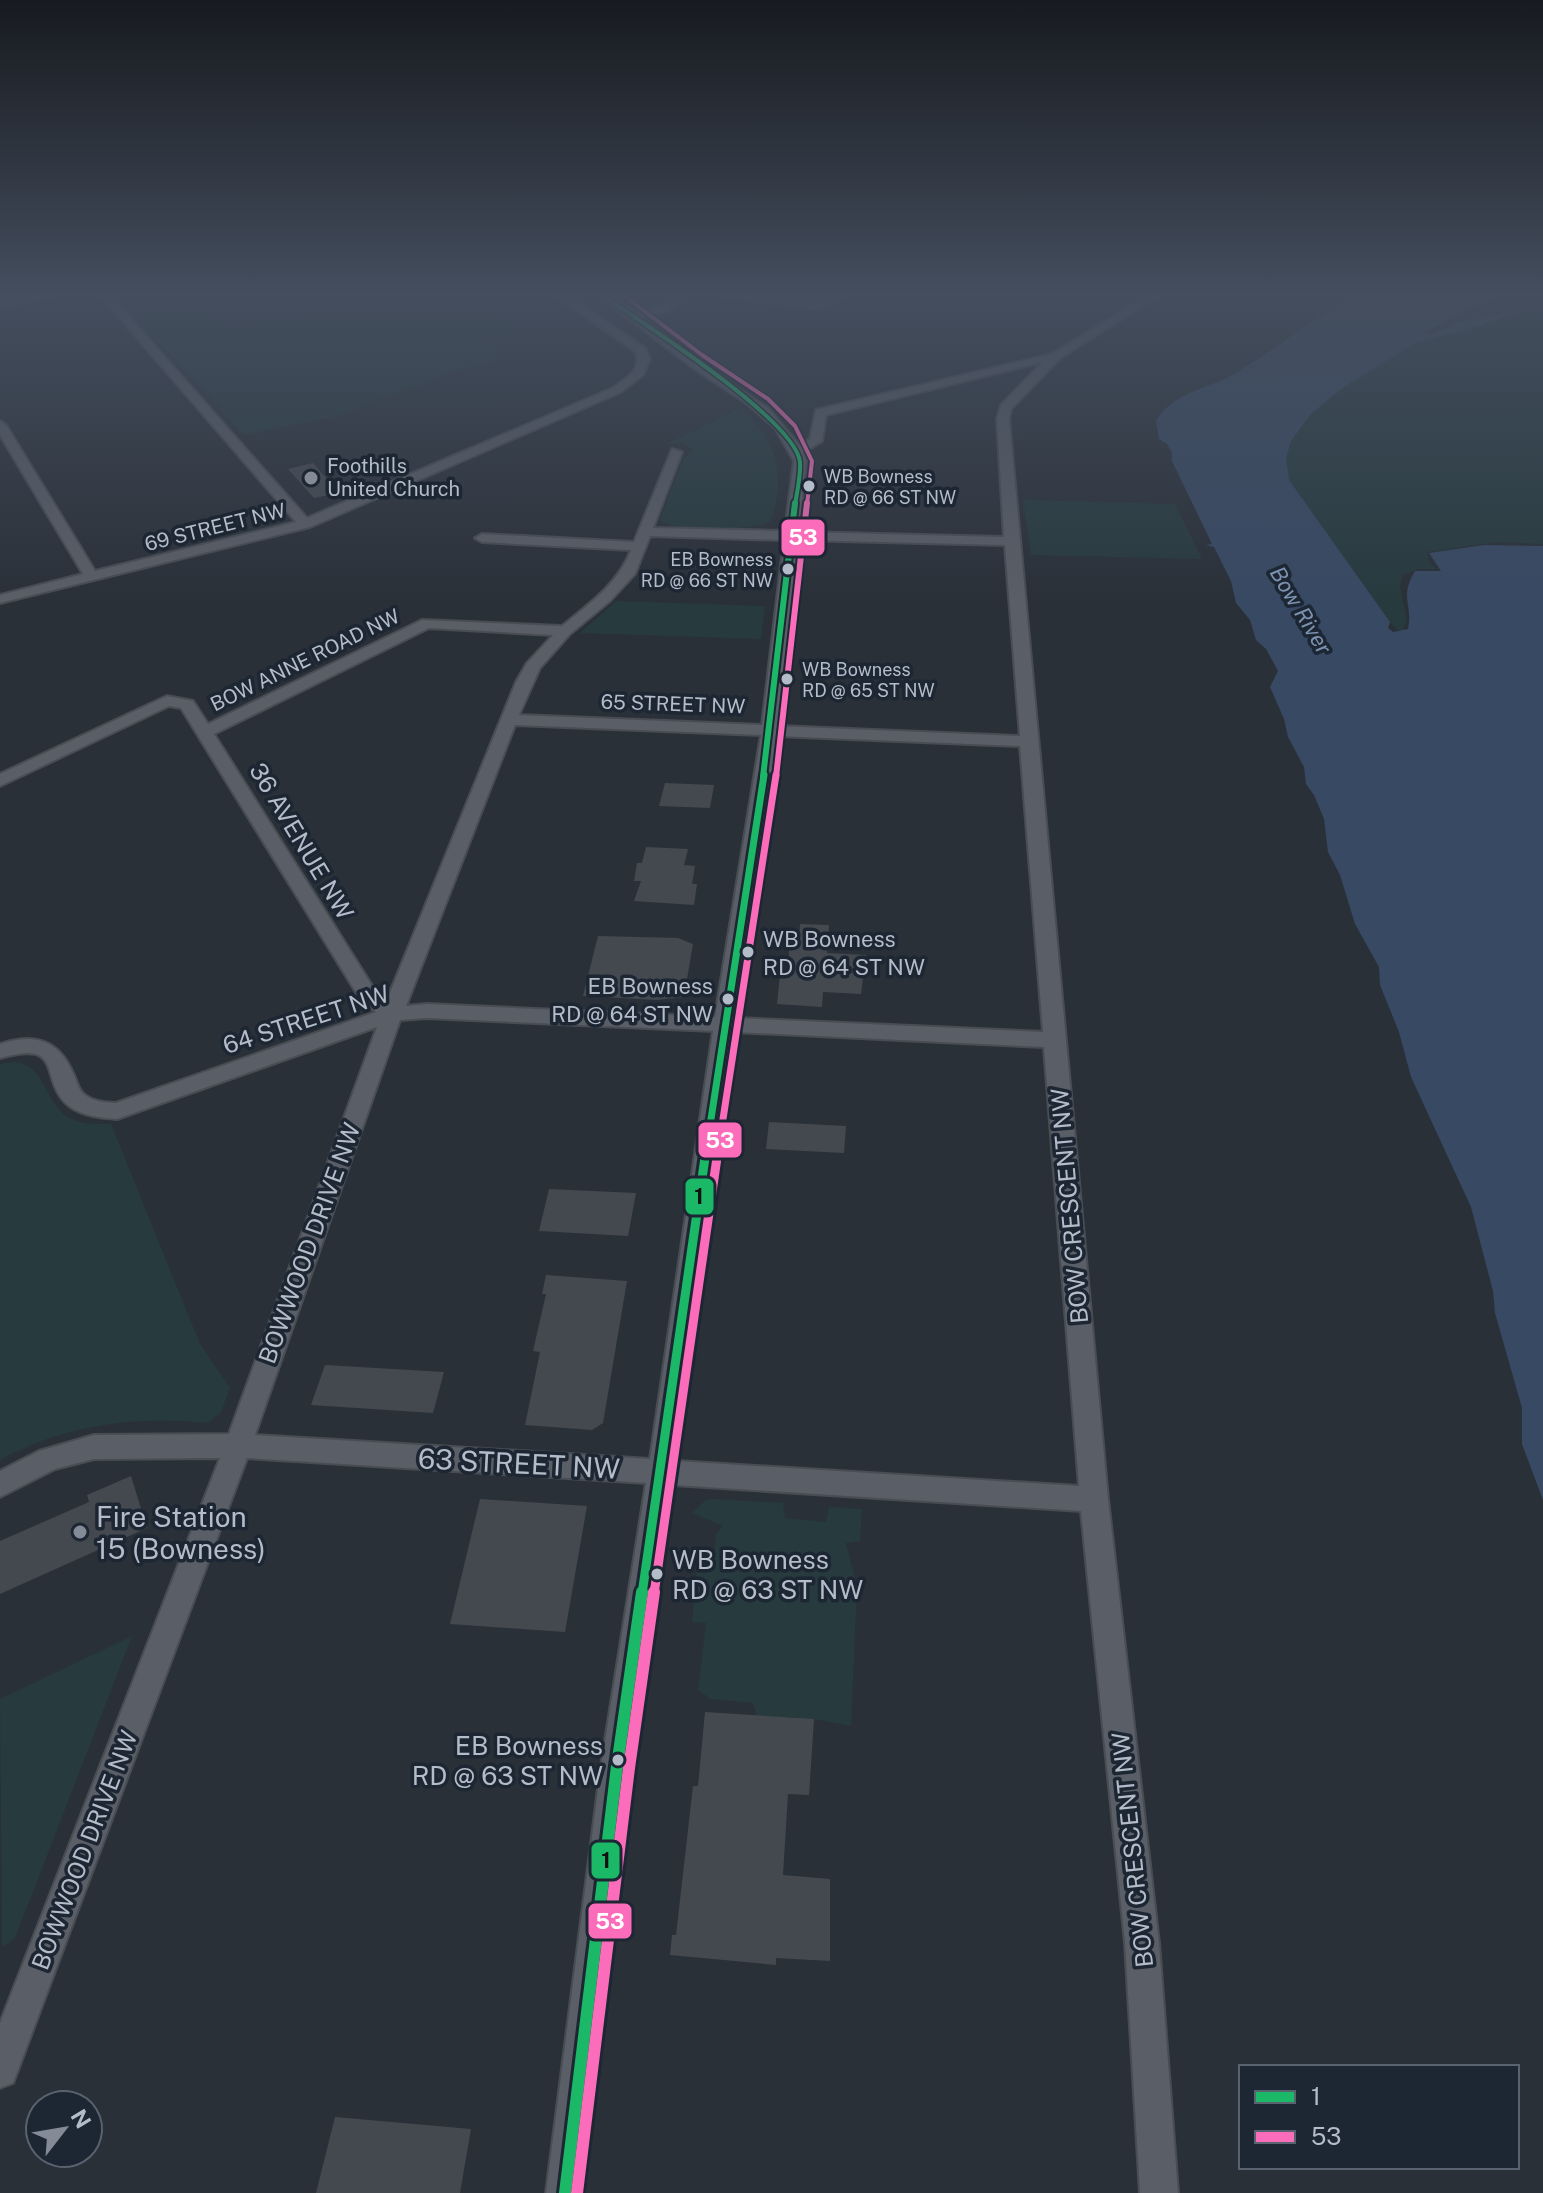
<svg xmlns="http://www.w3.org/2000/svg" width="1543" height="2193" font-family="'Public Sans',sans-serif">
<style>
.green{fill:#273a3e}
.water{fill:#384963}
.building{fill:#444950}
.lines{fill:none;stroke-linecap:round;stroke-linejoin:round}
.minor-casing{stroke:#484c53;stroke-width:4}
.minor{fill:#5a5e66;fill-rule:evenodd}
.bus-1-far4-casing{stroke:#1d2633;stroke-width:7}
.bus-1-far3-casing{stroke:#1d2633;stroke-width:10}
.bus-1-far2-casing{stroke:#1d2633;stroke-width:12}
.bus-1-far1-casing{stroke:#1d2633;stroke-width:15}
.bus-1-casing{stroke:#1d2633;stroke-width:18}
.bus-2-far4-casing{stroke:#1d2633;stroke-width:7}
.bus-2-far3-casing{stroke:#1d2633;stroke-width:10}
.bus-2-far2-casing{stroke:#1d2633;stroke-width:12}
.bus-2-far1-casing{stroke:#1d2633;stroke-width:15}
.bus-2-casing{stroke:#1d2633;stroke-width:18}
.bus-1-far4{stroke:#1ab867;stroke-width:4}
.bus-1-far3{stroke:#1ab867;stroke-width:6}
.bus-1-far2{stroke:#1ab867;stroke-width:7}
.bus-1-far1{stroke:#1ab867;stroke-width:9}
.bus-1{stroke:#1ab867;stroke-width:12}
.bus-2-far4{stroke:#fb6dba;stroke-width:4}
.bus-2-far3{stroke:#fb6dba;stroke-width:6}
.bus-2-far2{stroke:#fb6dba;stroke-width:7}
.bus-2-far1{stroke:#fb6dba;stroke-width:9}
.bus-2{stroke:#fb6dba;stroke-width:12}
.poi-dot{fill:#848b96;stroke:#1d2633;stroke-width:3}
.bus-dot{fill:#b4bcc9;stroke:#1d2633;stroke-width:3}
.labels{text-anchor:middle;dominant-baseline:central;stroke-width:7;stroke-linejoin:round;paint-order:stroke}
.far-bus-label{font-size:18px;fill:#b4bcc9;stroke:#1d2633;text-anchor:start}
.far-poi-label{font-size:20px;fill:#b4bcc9;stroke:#1d2633;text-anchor:start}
.far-street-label{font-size:20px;fill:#b4bcc9;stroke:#1d2633}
.far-water-label{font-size:22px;font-style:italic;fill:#7c92b1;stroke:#1d2633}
.bus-label{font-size:22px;fill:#b4bcc9;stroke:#1d2633;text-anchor:start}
.street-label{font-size:24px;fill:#b4bcc9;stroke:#1d2633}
.near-bus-label{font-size:26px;fill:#b4bcc9;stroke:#1d2633;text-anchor:start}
.near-street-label{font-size:28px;fill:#b4bcc9;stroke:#1d2633}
.near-poi-label{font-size:28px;fill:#b4bcc9;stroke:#1d2633;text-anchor:start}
.line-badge{stroke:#1d2633;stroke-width:3}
.badge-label{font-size:22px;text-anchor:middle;font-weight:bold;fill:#fff}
.pale-badge-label{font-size:22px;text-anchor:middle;font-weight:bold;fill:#111}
</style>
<rect width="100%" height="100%" fill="#2a3038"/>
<g class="green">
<path d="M115,294H188L223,328L380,300L374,294H464L516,330L480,338L495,350L497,362L458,370L336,416L244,435Z"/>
<path d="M1502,294H1543V544L1496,542L1428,552V560L1436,569H1418L1402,575L1400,587L1407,620L1403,630H1398L1390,622L1388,628L1393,632L1391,634L1225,443L1405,334L1442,325L1424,333L1430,335L1446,330L1447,327L1462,321L1455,319Z"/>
<path d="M740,408C777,437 786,476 771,521C752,531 684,531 663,523L660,519L683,460L693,450L683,443L666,444Z"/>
<path d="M1023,500L1175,504L1202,559L1031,555Z"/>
<path d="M616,601L765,606L761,639L580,633Z"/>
<path d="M14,1062C49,1065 43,1108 74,1120C86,1125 98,1124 111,1124L200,1344L230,1388L221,1412L208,1423C137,1415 63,1425 0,1460V1064Z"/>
<path d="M715,1499L783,1503L785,1518L826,1522L829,1507L862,1509L860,1541L846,1543L857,1587L851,1726L814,1719L757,1716L753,1703L711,1699L698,1690L706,1623L692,1622L698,1556L714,1558L716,1534L723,1526L692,1513L706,1500Z"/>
<path d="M132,1636L15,1938L2,1947L0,1699Z"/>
</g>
<path class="water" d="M1359,294H1500L1424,332L1430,335L1460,322L1521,310L1479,326L1415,343L1341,389L1311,414L1291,441L1286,458L1289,480L1390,622L1388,628L1393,632L1408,629C1413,603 1399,598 1415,571H1441L1429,553L1484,545L1543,546V1500L1522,1444V1408L1495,1313L1493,1291L1471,1207L1411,1077L1399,1032L1380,985L1379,967L1355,924L1340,875L1328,852L1324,819L1314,795L1306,784L1304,767L1288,737L1284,719L1270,687L1278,671L1266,649L1256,640L1250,620L1236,603L1231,581L1214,547L1206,545L1212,544L1172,461V453L1167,444L1159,439L1156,421C1173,392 1208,389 1234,374C1277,349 1315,316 1359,294Z"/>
<g class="building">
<path d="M313,463L339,493L314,498L288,469Z"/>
<path d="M665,783L714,785L710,808L659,806Z"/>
<path d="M646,847L688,849L684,865L695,866L692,884H697L694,905L634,901L641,881H634L637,863H642Z"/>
<path d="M800,924L829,925L827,953L866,955L861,994L823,992L822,1007L777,1004L780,975L787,976L790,941H799Z"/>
<path d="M598,936L678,938L693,944L684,997L656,1000L583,996Z"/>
<path d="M769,1122L846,1126L844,1153L766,1149Z"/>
<path d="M549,1189L636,1193L628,1236L539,1231Z"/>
<path d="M546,1275L627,1281L603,1423L592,1430L525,1425L540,1352L533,1351L546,1294H542Z"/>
<path d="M325,1365L444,1372L433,1413L311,1405Z"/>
<path d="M131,1476L147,1528L0,1594V1541L89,1502L87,1495Z"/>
<path d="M480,1499L587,1506L565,1632L450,1624Z"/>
<path d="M705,1712L814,1719L809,1795L788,1794L783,1875L830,1879V1961L776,1958V1965L670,1955L672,1935H676L693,1786H698Z"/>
<path d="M335,2117L471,2129L460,2193H316Z"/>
</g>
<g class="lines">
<g class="minor-casing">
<g id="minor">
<path d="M42,294H64L0,307V301Z"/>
<path d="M99,294H109L307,518L613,388C626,378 642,370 636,352L553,294H565L645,348L650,359L643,375L621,392L310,527L0,603V595L83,574L0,435V421L6,425L95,571L296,522Z"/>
<path d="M596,294H608L634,312L659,307L679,294H691L666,312L640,317L701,364L769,409L799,445L810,439L816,410L1052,354L1150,294H1162L1060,358L1011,409L1009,419L1108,1499L1159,1943L1178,2193H1140L1125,1943L1081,1511L674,1485L633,1766L584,2193H546L601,1766L646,1483L247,1458L18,2070L13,2083L0,2088V2023L220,1458L94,1459L55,1469L0,1497V1471L39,1451L94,1435L229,1434L377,1027L117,1119C101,1118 82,1116 69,1106C37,1080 67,1039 0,1058V1044C34,1033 58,1039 73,1073C77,1081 78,1090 85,1095C94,1102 105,1102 116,1103L376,1012L362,1002L181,708L169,706L0,786V774L167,696L193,701L208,724L422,620L562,626C589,604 618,584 631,550L482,542L475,538L482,534L634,542L672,449L682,452L653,528L785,531L794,461L775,428L745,402L693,368ZM1043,362L1001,405L997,419L1004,537L799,532L806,461L803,453L822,441L826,415ZM650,536L784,540L762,725L519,715L540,668L570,634L610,601L635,574ZM798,540L1005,545L1020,736L778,726ZM429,628L553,635L527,663L516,682L387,1000L376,992L214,734ZM515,725L761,735L715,1017L427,1004L406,1006ZM777,736L1020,746L1043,1032L736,1018ZM427,1018L713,1031L650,1459L255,1435L400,1020ZM734,1032L1044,1047L1079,1486L677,1461Z"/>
<path d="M717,294H745L815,303L838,294H852L816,309Z"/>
</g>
</g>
<use href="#minor" class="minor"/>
<g class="bus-1-far4-casing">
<path id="bus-1-far4" d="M601,294C640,322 795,419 800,462C801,475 797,492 795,505"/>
</g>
<g class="bus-1-far3-casing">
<path id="bus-1-far3" d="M763,777L795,503"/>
</g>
<g class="bus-1-far2-casing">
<path id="bus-1-far2" d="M709,1132L764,775"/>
</g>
<g class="bus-1-far1-casing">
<path id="bus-1-far1" d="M642,1594L709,1130"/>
</g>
<g class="bus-1-casing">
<path id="bus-1" d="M565,2193L617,1766L642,1592"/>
</g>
<g class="bus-2-far4-casing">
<path id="bus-2-far4" d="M622,294L702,355L768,399L795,426L812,461L807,505"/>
</g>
<g class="bus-2-far3-casing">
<path id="bus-2-far3" d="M776,777L807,503"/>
</g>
<g class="bus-2-far2-casing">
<path id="bus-2-far2" d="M721,1132L776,775"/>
</g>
<g class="bus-2-far1-casing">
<path id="bus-2-far1" d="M654,1594L721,1130"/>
</g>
<g class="bus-2-casing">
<path id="bus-2" d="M577,2193L629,1768L654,1592"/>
</g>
<use href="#bus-1-far4" class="bus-1-far4"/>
<use href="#bus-1-far3" class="bus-1-far3"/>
<use href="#bus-1-far2" class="bus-1-far2"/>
<use href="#bus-1-far1" class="bus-1-far1"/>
<use href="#bus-1" class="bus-1"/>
<use href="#bus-2-far4" class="bus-2-far4"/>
<use href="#bus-2-far3" class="bus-2-far3"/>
<use href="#bus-2-far2" class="bus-2-far2"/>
<use href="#bus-2-far1" class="bus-2-far1"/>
<use href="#bus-2" class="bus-2"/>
</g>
<linearGradient id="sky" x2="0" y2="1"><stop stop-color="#171a1f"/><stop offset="0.49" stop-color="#444e5e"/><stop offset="1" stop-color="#444e5e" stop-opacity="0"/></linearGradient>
<rect width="1543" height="601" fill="url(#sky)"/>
<g class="poi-dot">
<circle cx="311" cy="478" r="8"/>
<circle cx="80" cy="1532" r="8"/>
</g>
<g class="bus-dot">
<circle cx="809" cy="486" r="7"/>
<circle cx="788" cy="569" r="7"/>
<circle cx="787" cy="679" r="7"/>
<circle cx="748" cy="952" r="7"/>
<circle cx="728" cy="999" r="7"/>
<circle cx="657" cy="1574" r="7"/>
<circle cx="618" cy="1760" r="7"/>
</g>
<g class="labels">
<g class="far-bus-label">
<text x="824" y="476">WB Bowness<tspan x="824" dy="21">RD @ 66 ST NW</tspan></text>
<text x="773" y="559" text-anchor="end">EB Bowness<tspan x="773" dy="21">RD @ 66 ST NW</tspan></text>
<text x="802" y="669">WB Bowness<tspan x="802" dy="21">RD @ 65 ST NW</tspan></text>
</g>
<g class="far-poi-label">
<text x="327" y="466">Foothills<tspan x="327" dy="23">United Church</tspan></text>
</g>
<g class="far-street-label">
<text transform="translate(215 527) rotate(-14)">69 STREET NW</text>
<text transform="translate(305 660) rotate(-26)">BOW ANNE ROAD NW</text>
<text transform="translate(673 704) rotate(2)">65 STREET NW</text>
</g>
<g class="far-water-label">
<text transform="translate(1301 610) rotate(59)">Bow River</text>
</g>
<g class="bus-label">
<text x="763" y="939">WB Bowness<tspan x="763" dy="28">RD @ 64 ST NW</tspan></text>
<text x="713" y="986" text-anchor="end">EB Bowness<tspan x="713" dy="28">RD @ 64 ST NW</tspan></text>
</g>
<g class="street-label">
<text transform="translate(302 841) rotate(59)">36 AVENUE NW</text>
<text transform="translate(306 1019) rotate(-18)">64 STREET NW</text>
<text transform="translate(1069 1206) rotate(-95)">BOW CRESCENT NW</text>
<text transform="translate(309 1243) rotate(-70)">BOWWOOD DRIVE NW</text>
<text transform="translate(84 1850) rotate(-69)">BOWWOOD DRIVE NW</text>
<text transform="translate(1132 1850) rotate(-96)">BOW CRESCENT NW</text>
</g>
<g class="near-bus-label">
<text x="672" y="1559">WB Bowness<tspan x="672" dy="30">RD @ 63 ST NW</tspan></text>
<text x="603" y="1745" text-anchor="end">EB Bowness<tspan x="603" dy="30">RD @ 63 ST NW</tspan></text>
</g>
<g class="near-street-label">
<text transform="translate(519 1463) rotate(3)">63 STREET NW</text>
</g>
<g class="near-poi-label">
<text x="96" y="1516">Fire Station<tspan x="96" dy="32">15 (Bowness)</tspan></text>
</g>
</g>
<g class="line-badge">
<rect x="780" y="518" width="46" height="39" rx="8" fill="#fb6dba"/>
<rect x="697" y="1121" width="46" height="38" rx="8" fill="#fb6dba"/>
<rect x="684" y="1177" width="31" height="39" rx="8" fill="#1ab867"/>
<rect x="590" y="1841" width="31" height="39" rx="8" fill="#1ab867"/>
<rect x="587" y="1902" width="46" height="38" rx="8" fill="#fb6dba"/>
</g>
<g class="badge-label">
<text x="803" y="545">53</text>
<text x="720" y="1148">53</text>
<text x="610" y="1929">53</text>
</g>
<g class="pale-badge-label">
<text x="699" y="1204">1</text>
<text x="606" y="1868">1</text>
</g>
<rect x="1239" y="2065" width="280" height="104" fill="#1d2633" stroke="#59626f" stroke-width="2"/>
<rect x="1255" y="2091" width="40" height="12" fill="#1ab867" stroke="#59626f" stroke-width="2"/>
<text x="1311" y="2105" font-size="24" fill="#b4bcc9">1</text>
<rect x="1255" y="2131" width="40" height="12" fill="#fb6dba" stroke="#59626f" stroke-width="2"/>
<text x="1311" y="2145" font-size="24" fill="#b4bcc9">53</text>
<g transform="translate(64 2129) rotate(59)"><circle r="38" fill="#1d2633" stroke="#59626f" stroke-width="2"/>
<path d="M0-6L14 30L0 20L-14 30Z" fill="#848b96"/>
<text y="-12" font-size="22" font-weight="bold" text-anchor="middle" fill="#b4bcc9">N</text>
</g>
</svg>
